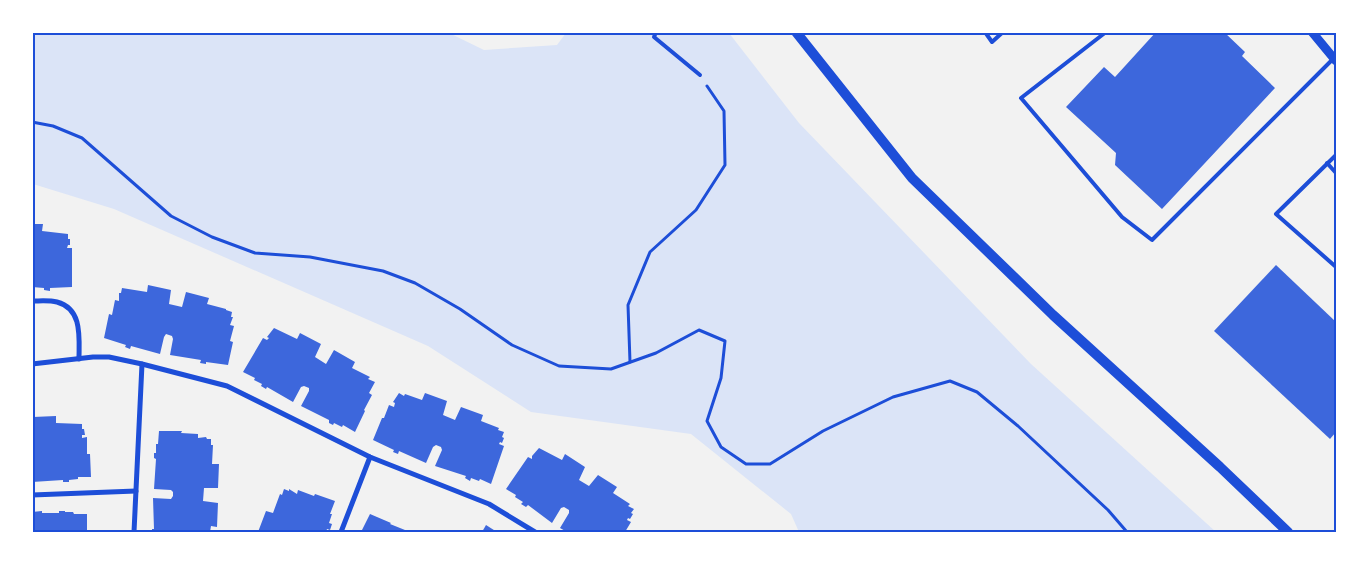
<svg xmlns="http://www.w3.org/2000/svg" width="1369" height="565" font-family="'Asap Condensed',sans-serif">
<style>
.green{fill:#dbe4f7}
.building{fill:#3d67dc}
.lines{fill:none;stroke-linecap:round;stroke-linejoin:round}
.path{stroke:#1d4ed8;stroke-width:3}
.service{stroke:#1d4ed8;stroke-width:4}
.minor{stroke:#1d4ed8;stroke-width:5}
.tertiary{stroke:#1d4ed8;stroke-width:9}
.secondary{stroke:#1d4ed8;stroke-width:10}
.neatline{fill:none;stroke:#1d4ed8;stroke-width:2}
</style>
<rect width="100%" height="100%" fill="#f2f2f2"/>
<path class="green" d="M447,32L484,50L557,45L566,33H729L799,123L1031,364L1216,532H799L791,514L691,434L531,412L428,346L114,209L33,184L32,33Z"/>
<g class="building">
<path d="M1156,32H1224L1245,52L1242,56L1275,88L1162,209L1115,165L1116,153L1066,107L1104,67L1115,77Z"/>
<path d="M32,224H43L42,231L68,234V239H70V245H68L67,248H72V287L50,288V291L44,290V288L32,287Z"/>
<path d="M1276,265L1336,322V432L1330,439L1214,331Z"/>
<path d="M148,285L171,290L169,304L182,307L186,292L209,298L207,304L226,309V310L232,312L231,317H233L230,325L234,326L230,341L233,342L228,365L206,362V364L200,363L201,360L170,355L173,339L172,336L166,334L164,337L160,354L131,346L130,349L125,347L126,345L104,338L109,314L112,315L115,300L119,301V293H121L122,288L147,292Z"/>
<path d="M274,328L297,339L300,333L321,344L315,357L326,364L334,350L355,362L352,368L370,377L368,379L375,382L369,393L372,395L364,410L365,411L355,432L343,425L342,427L334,423L333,425L329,423V420L301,406L309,391V388L304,386L301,387L293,402L267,387L266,389L261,386L262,384L254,380L255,378L243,372L263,338L267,340L269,338L267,337Z"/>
<path d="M399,393L404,396L405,394L422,400L425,393L447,401L443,415L455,420L461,407L483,415L481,421L499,428L498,430L504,432L502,437L504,438L502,443L500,442L499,444L504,446L491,484L480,479L479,481L471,478L470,481L465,478L466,476L435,466L442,450L441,447L436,445L433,447L426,463L399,451L398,454L393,452L394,450L373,440L382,418H384L389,405L394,407L395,403L393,402Z"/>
<path d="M56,416V423L82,424V429H84L85,435H82V438L87,437V454H90L91,477H78V479L69,480V482H63V480L32,482L33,417Z"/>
<path d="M159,431H182L181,433L198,434V438L206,437L207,439H211V445H213L212,464H219L218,488H204L203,501L218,503L217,527L211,526L210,532H152V529H154L153,498L171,499L173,496V492L171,490L154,489L156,459L154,458V453H156V444H158Z"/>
<path d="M539,448L562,460L565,454L585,467L579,480L589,486L598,475L617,487L613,493L630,504L628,506L634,509L631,513L633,514L630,519L628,518L627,520L631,522L625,532H567L560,528L569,513V510L564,507L561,508L552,523L528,505L526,507L521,504L523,502L515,497L516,495L506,489L528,457L532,459V456Z"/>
<path d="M284,489L289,491V489L297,494L298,490L314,496L315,494L335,501L330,514H332L329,523L332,524L330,530L327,529L326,532H258L266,511L273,513L280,494L282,495Z"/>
<path d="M42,511V513H59V511H65V512H73L74,514H87V532H32V512Z"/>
<path d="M370,514L391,523L390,524L405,530L404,532H361Z"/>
<path d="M486,525L497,532H482Z"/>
</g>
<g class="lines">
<g class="path">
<path d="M32,122L53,126L82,138L171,216L212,237L255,253L310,257L383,271L415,283L460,309L512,345L559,366L611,369L656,353L699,330L725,341L721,378L707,421L721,447L746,464H770L823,431L893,397L950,381L977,392L1018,426L1108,510L1127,532"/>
<path d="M630,362L628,305L650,252L696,210L725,165L724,111L707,86"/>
</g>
<g class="service">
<path d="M656,32L654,37L700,75"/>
<path d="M985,32L992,42L1003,32"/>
<path d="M1106,32L1021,98L1122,217L1152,240L1333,59"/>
<path d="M1336,155L1276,214L1336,267"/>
<path d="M1327,163L1336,173"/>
</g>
<g class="minor">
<path d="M32,301C40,301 49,300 57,302C83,309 79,338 79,359"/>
<path d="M32,364L93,357H109L142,364L227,386L370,457L489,504L535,532"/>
<path d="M32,495L136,491"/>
<path d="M134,532L142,364"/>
<path d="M341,532L370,457"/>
</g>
<path class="tertiary" d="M1312,32L1336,61"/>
<path class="secondary" d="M796,32L912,178L1053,315L1220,467L1288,532"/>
</g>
<rect width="1369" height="565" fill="none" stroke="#ffffff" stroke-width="68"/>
<rect x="34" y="34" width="1301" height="497" class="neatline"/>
</svg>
